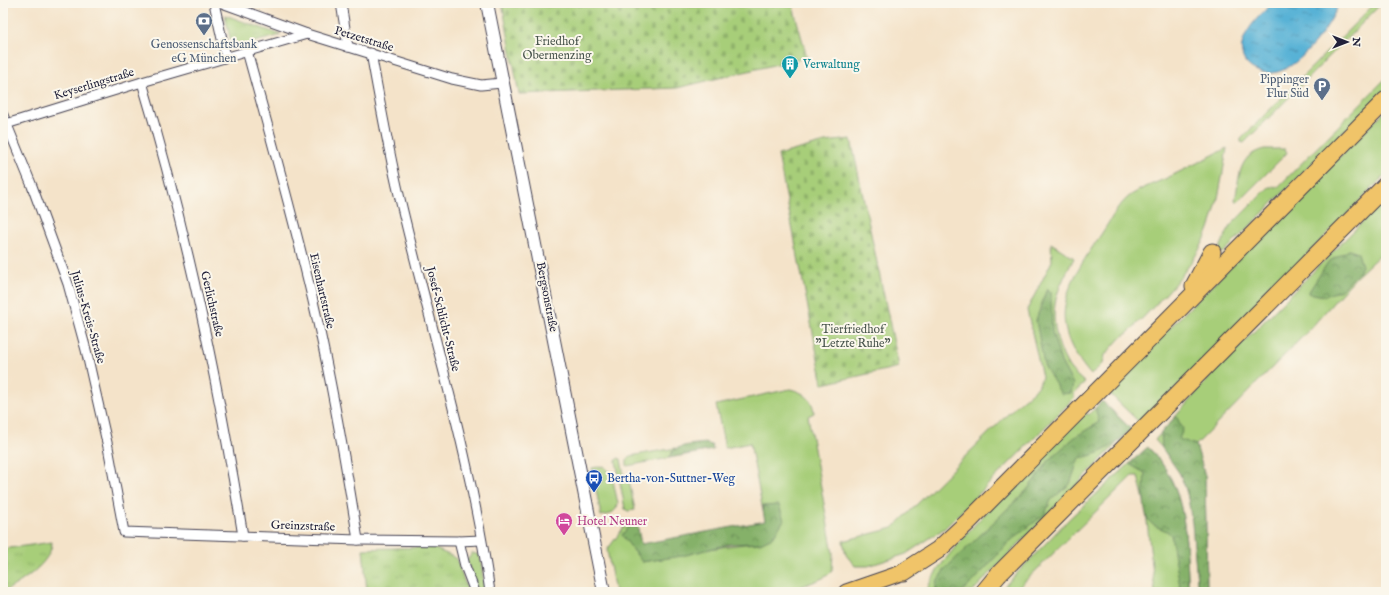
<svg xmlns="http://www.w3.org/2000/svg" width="1389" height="595" font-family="'IM FELL English',serif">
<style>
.grass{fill:#a7ce79;stroke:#64785a}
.forest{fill:url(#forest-crowns);stroke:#546a52}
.cemetery{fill:url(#cemetery-stones);stroke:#64785a}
.park{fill:url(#park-tufts);stroke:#64785a}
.water{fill:url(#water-ripples);stroke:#3e6a88}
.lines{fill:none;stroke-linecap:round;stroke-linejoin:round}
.minor-casing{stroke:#423f50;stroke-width:11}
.tertiary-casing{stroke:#423f50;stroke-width:14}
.primary-casing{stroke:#423f50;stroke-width:17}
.motorway-casing{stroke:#423f50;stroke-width:19}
.minor{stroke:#fff;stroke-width:9}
.tertiary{stroke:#fff;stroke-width:12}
.primary{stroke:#f0c469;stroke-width:15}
.motorway{stroke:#f0c469;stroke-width:17}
.labels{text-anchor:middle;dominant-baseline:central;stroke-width:4;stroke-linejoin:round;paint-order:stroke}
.street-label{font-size:12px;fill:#22223b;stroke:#fbf7ec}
.park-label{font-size:12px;fill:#4a564e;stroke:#fbf7ec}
.service-label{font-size:12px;fill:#4e5e75;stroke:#fbf7ec}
.culture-label{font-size:12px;fill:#0d838f;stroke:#fbf7ec;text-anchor:start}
.transit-label{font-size:12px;fill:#164399;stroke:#fbf7ec;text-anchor:start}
.hotel-label{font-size:12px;fill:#b23c85;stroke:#fbf7ec;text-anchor:start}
</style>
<defs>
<pattern id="forest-crowns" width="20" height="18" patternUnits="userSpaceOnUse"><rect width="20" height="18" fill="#85b169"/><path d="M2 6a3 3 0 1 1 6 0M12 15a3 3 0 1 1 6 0" fill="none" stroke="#6c9058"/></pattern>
<pattern id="cemetery-stones" width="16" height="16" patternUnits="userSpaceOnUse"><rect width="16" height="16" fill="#a7ce79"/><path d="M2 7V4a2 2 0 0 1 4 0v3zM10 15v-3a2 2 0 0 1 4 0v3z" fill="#8fb16a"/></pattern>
<pattern id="park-tufts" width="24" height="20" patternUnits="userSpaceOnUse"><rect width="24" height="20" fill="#a7ce79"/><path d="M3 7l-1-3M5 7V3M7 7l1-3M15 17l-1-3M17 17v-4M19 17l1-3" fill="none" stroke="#8fb16a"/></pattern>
<pattern id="water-ripples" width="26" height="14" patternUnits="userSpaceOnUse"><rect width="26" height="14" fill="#59b2d6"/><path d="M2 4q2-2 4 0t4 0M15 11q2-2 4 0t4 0" fill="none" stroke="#4990af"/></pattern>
</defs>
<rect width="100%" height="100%" fill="#fbf7ec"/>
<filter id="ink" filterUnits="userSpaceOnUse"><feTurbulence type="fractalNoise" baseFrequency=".025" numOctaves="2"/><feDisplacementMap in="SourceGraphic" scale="8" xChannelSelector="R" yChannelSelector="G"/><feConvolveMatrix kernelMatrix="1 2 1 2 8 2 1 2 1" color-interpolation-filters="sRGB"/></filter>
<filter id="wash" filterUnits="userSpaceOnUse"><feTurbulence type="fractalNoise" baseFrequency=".012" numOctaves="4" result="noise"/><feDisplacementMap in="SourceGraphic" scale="16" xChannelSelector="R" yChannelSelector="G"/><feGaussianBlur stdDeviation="0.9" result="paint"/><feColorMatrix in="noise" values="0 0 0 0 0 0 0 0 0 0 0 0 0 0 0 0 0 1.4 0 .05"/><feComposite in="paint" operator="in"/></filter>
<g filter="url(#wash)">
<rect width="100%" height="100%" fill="#f4e3c9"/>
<g class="grass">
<path d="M1375,3H1382L1244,143L1241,142V139Z"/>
<path d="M1386,78V89L1223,253L1218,252L1230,226L1269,187H1278Z"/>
<path d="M1386,110V174L1152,412L1150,410L1139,422L1109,393L1121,382L1119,379Z"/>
<path d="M1227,148C1221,183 1216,224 1196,255C1178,284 1151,309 1128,333L1121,337L1105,355L1103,363L1091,375C1045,322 1065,287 1100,236C1109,223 1118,204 1131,195C1142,188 1155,183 1167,178C1187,168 1207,158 1227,148Z"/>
<path d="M1264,149H1285L1287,153L1238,202L1235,200C1240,177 1237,156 1264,149Z"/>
<path d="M1386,198V249L1355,278L1310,329L1196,445L1205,476L1207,592H1198C1194,554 1196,509 1180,474C1174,461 1164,450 1155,440L1215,371Z"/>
<path d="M1051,243L1074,258C1068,270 1061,282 1057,295C1050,319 1057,347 1069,367C1073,373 1080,378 1085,383L1074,393V398L945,528L906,554L868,566H855L846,555L843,541L893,528L1017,405L1038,387L1042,377L1027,310L1052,261Z"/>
<path d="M790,389C803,392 813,398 814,413L808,416L833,553L832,571C823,582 803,583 791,592H615L607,550L627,523L636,520L637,523L629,527L642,562C682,555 719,545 759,543L779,506H762L750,443L725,448L716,405Z"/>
<path d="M1102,401L1131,429L972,592L968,590L966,592H927C931,559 1057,442 1086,413L1088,415Z"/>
<path d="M1148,447C1189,488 1185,537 1189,592H1155L1145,504L1138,476H1132L1014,592H999L1070,518Z"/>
<path d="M676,448L671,453L669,458L627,466V460L630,456Z"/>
<path d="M618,458L621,459L625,482L629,481L635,510L628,511L625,509L616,461Z"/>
<path d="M604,466L612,476L618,504L616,509L611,514L601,516L592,468Z"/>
<path d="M472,553L480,555L485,592H478L467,561Z"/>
</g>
<g class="forest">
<path d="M1349,250L1358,253L1362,266L1359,272L1341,290L1324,296L1308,293L1328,262Z"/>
<path d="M1047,288L1051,292L1052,331L1061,362L1073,384L1071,393L1061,394L1044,365L1036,320Z"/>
<path d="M1102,401L1131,429C1116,445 1101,455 1079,458L1070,484L1051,500L1045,514L1009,542L973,582L961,592H935L937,581L945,569L1027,490L1050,459L1075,437L1099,422L1095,408Z"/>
<path d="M1176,416L1183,429L1179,439L1196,445L1205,476L1207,592H1198L1192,523L1187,492L1180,474L1162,448L1161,433Z"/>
<path d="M705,443L712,445L713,450L669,458C673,444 693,445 705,443Z"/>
<path d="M1148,447C1189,488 1185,537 1189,592H1181L1171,535C1165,528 1158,529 1152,524C1141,516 1144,485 1145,473L1129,464Z"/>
<path d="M779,505L784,520L773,537L760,543L730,544L682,556L642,562L622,535L629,526L637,523L641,544L765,521L762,506Z"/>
</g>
<g class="cemetery">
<path d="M502,3H792L807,57L677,88L519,94Z"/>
<path d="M851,139L899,367L823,384L778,155L825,142Z"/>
</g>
<g class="park">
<path d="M225,15L281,35L232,48Z"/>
<path d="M52,542C52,563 20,583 3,592V549Z"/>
<path d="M431,547L456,558L468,592H367L363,549Z"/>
</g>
<path class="water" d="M1273,3H1339C1331,25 1305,60 1283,70C1263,79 1235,67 1243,41C1248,26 1261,14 1273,3Z"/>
</g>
<g filter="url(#ink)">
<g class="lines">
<g class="minor-casing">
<g id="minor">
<path d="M214,3L226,57"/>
<path d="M222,3L307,34L452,79L481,85L502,83"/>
<path d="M341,3L348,47"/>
<path d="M247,51C271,138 296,226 316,314C333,389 346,465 358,540"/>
<path d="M371,53C379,97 387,142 397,186C428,321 471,454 490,592"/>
<path d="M142,82C187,231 218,382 243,536"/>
<path d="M3,115L32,186L68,284L86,350L108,447L124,532L358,540L459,541L481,540"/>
<path d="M3,125L142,82L307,34"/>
<path d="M459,541L465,566L475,592"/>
</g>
</g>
<g class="tertiary-casing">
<path id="tertiary" d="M487,3L604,592"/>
</g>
<g class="primary-casing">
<path id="primary" d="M846,592L904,572"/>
</g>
<g class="motorway-casing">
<g id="motorway">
<path d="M1194,286L1212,252"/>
<path d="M904,572L938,550L968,522L1386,100"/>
<path d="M984,592L998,575L1386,185"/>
</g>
</g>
<use href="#minor" class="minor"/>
<use href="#tertiary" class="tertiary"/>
<use href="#primary" class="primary"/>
<use href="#motorway" class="motorway"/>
</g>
</g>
<defs>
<g id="bank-pin" transform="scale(0.9)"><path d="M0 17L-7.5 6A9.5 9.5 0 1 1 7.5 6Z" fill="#5c6f8a" stroke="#fbf7ec"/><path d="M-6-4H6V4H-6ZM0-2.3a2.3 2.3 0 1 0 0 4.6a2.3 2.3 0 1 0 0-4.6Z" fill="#fff"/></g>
<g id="building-pin" transform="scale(0.9)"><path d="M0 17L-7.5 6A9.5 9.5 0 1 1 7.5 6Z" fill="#0f9aa8" stroke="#fbf7ec"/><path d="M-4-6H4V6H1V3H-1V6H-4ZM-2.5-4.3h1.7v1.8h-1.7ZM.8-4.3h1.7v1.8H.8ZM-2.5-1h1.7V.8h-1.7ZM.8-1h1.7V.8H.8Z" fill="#fff"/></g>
<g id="parking-pin" transform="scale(0.9)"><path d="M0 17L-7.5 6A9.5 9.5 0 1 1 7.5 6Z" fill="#5c6f8a" stroke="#fbf7ec"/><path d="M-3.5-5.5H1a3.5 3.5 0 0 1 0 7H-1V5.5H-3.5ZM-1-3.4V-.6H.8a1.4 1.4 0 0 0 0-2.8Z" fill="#fff"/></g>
<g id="bus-pin" transform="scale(0.9)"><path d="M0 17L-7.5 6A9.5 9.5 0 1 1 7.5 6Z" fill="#1a4fb4" stroke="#fbf7ec"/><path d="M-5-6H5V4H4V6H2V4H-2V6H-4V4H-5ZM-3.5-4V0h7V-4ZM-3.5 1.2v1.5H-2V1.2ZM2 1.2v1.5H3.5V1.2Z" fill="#fff"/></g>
<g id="hotel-pin" transform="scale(0.9)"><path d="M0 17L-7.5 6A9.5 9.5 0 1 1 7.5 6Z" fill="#d1479c" stroke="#fbf7ec"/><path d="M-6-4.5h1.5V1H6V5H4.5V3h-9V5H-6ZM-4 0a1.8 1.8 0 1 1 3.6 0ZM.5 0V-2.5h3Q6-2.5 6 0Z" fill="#fff"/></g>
</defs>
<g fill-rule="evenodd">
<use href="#bank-pin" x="204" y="21"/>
<use href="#building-pin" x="790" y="64"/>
<use href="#parking-pin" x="1322" y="86"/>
<use href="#bus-pin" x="594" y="478"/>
<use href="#hotel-pin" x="564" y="521"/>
</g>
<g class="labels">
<g class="street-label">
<text transform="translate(364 39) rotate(17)">Petzetstraße</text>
<text transform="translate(94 84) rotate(-17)">Keyserlingstraße</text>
<text transform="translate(322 291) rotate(77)">Eisenhartstraße</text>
<text transform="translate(547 297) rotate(79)">Bergsonstraße</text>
<text transform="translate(212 304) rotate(77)">Gerlichstraße</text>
<text transform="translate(88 317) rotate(74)">Julius-Kreis-Straße</text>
<text transform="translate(443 319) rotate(76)">Josef-Schlicht-Straße</text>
<text transform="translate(303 526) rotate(2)">Greinzstraße</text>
</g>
<g class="park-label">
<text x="557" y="41">Friedhof<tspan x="557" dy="14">Obermenzing</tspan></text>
<text x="853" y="329">Tierfriedhof<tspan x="853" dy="14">"Letzte Ruhe"</tspan></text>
</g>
<g class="service-label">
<text x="204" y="44">Genossenschaftsbank<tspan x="204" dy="14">eG München</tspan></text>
<text x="1309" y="79" text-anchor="end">Pippinger<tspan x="1309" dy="14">Flur Süd</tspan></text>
</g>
<g class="culture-label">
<text x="803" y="64">Verwaltung</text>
</g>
<g class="transit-label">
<text x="607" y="478">Bertha-von-Suttner-Weg</text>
</g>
<g class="hotel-label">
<text x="577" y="521">Hotel Neuner</text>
</g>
</g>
<rect width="1389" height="595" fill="none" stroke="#fbf7ec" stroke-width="16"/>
<g transform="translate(1347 42) rotate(90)" stroke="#fbf7ec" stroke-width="3" paint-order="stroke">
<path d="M0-3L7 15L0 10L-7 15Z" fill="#22223b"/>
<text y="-6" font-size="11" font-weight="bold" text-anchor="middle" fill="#22223b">N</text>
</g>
</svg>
